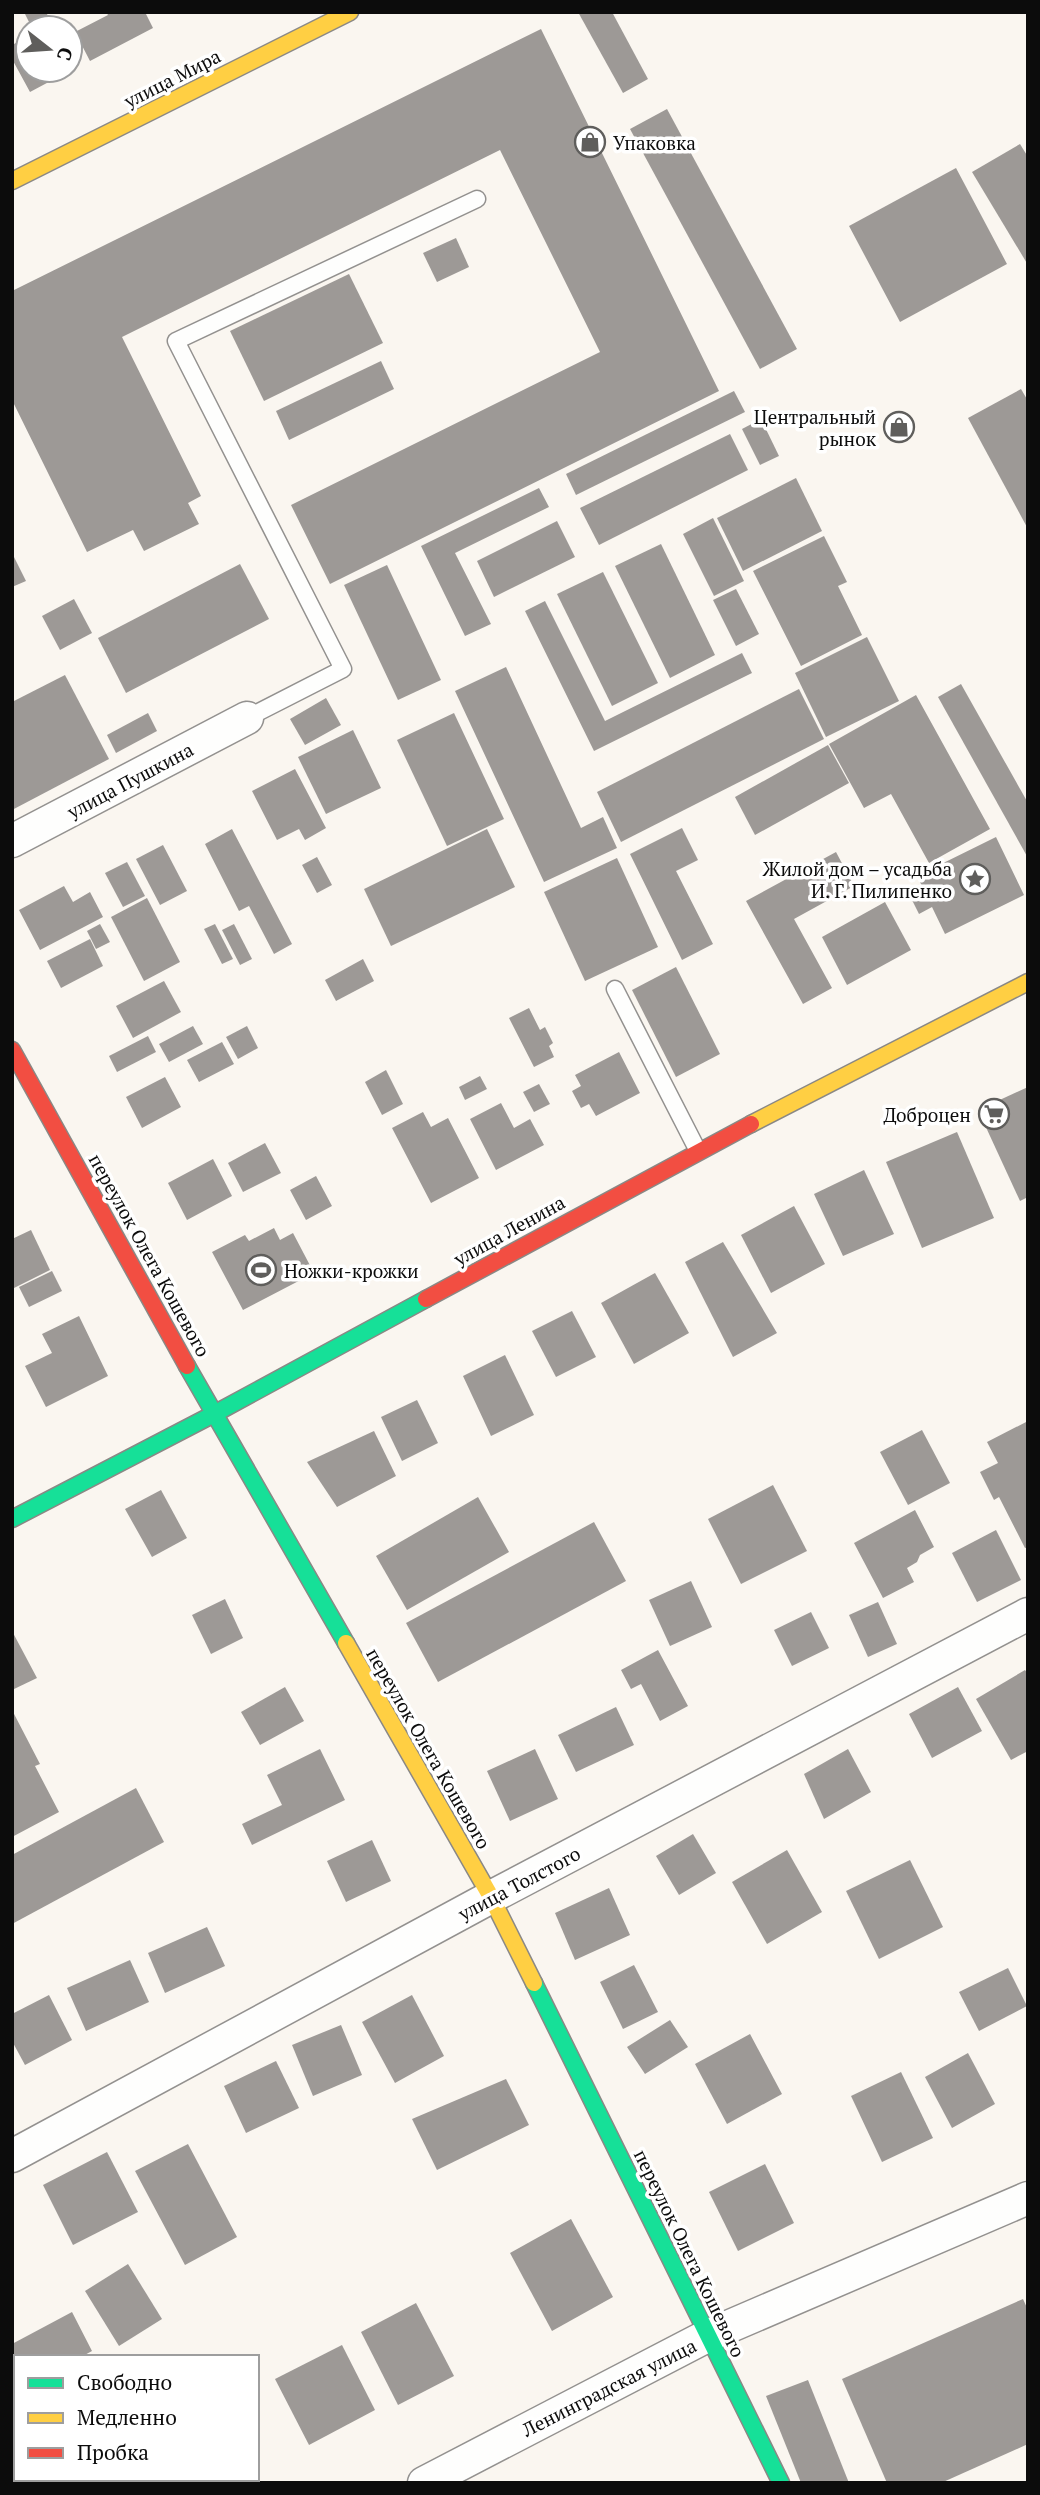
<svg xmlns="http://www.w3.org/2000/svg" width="1040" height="2495" font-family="'PT Serif',serif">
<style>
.building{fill:#9d9996}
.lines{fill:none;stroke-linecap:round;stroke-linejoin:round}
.lane-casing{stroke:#93918f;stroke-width:19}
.street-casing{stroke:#93918f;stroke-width:35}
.fast-casing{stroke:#8a8885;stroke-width:19}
.slow-casing{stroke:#8a8885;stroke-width:19}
.jam-casing{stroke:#8a8885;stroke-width:19}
.lane{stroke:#fefefd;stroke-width:16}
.street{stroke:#fefefd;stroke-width:32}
.fast{stroke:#16e098;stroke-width:16}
.slow{stroke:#ffcf43;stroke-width:16}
.jam{stroke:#f24e42;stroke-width:16}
.labels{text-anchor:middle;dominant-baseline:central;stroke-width:7;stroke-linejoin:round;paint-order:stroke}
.street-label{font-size:19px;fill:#0c0c0c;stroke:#fff}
.poi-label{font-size:19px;fill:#0c0c0c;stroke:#fff;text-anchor:end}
</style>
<rect width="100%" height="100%" fill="#faf6f0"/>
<g class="building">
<path d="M24,12H46L54,28H32Z"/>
<path d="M106,12H145L153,28L90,61L75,32L108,15Z"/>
<path d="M578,12H612L648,79L623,93Z"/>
<path d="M541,29L719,391L330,584L291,505L600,352L500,150L122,337L201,496L188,503L199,524L144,551L133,530L87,552L12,400V291Z"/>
<path d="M28,37V70H70V59L75,68L30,92L12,59V45Z"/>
<path d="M667,109L797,349L760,369L630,129Z"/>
<path d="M1020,144L1028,157V265L972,172Z"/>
<path d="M956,168L1007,264L900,322L849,226Z"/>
<path d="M456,238L469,267L437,282L423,253Z"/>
<path d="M349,274L383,343L264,401L230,331Z"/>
<path d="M381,361L394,389L289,440L276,411Z"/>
<path d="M1021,389L1028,401V529L968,418Z"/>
<path d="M734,391L745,412L576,495L566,474Z"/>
<path d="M761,419L779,456L760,465L742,429Z"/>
<path d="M730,434L748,470L599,545L580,508Z"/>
<path d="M796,478L822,531L743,571L717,518Z"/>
<path d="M539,488L549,507L455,553L491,624L465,636L421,546Z"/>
<path d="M713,518L744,581L714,596L683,534Z"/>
<path d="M557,521L575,557L494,597L477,561Z"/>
<path d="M824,536L847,582L838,586L862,635L801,666L753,571Z"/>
<path d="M661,544L715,655L670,678L615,566Z"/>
<path d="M12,553L26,581L12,587Z"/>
<path d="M240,564L269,619L126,693L98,638Z"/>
<path d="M387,565L441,680L398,700L344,585Z"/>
<path d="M603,572L658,683L612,706L557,594Z"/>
<path d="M736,589L759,634L736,646L713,600Z"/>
<path d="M74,599L92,633L60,650L42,616Z"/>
<path d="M545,601L605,721L742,653L752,673L594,751L525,611Z"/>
<path d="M867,637L899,701L826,737L795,673Z"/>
<path d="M506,667L581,828L603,817L617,848L544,882L455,691Z"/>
<path d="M65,675L109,759L12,810V702Z"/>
<path d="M961,684L1028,803V858L938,697Z"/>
<path d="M799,689L824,739L621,842L597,792Z"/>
<path d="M916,695L990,829L929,863L891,794L864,808L829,744Z"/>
<path d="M326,698L341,725L305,745L290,719Z"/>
<path d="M148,713L157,731L116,753L107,735Z"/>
<path d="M454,713L504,819L447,846L397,740Z"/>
<path d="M353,730L381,788L326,814L298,757Z"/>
<path d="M828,745L849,783L755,835L735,797Z"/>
<path d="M295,769L326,828L305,840L299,829L277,840L252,791Z"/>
<path d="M682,828L698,860L676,871L713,944L682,960L630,854Z"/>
<path d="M232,829L292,944L274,954L249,906L239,911L205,844Z"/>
<path d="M487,829L515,887L391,946L364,889Z"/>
<path d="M996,837L1024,895L945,934L932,907L919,914L911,898L925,892L917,876Z"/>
<path d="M163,845L187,891L160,905L136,859Z"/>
<path d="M836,852L854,886L794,919L832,988L803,1004L746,901Z"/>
<path d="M317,857L332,885L317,893L302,865Z"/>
<path d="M617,858L658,947L585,981L544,892Z"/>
<path d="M127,862L145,896L123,907L105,873Z"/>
<path d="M64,886L73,902L90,892L103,917L40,950L19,910Z"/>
<path d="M147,898L180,962L144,981L111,917Z"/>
<path d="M885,902L911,950L847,985L822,937Z"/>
<path d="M100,924L110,942L96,949L87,931Z"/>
<path d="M215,924L233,959L222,964L204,929Z"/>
<path d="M234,924L252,959L240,965L222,930Z"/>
<path d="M90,939L103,966L61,988L47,961Z"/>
<path d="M363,959L374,981L336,1001L325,980Z"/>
<path d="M676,967L720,1054L676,1077L632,990Z"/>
<path d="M164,981L181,1012L133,1038L116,1006Z"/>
<path d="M529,1008L540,1030L545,1027L553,1043L549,1046L554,1057L534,1067L509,1018Z"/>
<path d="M193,1026L203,1044L169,1062L159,1044Z"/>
<path d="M247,1026L258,1048L238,1059L226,1037Z"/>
<path d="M148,1036L156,1052L117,1072L109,1056Z"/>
<path d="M222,1042L234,1064L199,1082L187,1060Z"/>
<path d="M619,1052L640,1093L596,1116L589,1104L581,1108L572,1091L581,1086L575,1075Z"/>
<path d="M386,1070L403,1104L382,1115L365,1082Z"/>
<path d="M480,1076L487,1089L465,1100L459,1087Z"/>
<path d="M165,1077L181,1107L142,1128L126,1097Z"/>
<path d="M539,1084L550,1104L534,1112L523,1092Z"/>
<path d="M1028,1087V1197L1020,1201L978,1110Z"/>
<path d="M501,1103L514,1128L530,1119L544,1145L496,1170L470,1119Z"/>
<path d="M423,1112L431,1127L448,1118L479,1178L431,1203L392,1128Z"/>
<path d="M957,1132L994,1218L922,1248L886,1162Z"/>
<path d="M265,1143L281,1173L243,1192L228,1163Z"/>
<path d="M213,1159L232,1196L187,1220L168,1183Z"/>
<path d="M864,1170L894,1234L843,1256L814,1194Z"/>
<path d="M316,1176L332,1206L306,1220L290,1190Z"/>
<path d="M794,1206L825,1264L771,1293L741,1235Z"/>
<path d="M274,1228L280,1240L293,1233L314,1273L243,1310L212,1252L245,1235L249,1241Z"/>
<path d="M31,1230L50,1270L14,1288L12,1239Z"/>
<path d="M723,1242L777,1333L733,1357L685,1262Z"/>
<path d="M52,1271L62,1291L29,1307L19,1287Z"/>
<path d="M655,1273L689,1333L634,1364L601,1303Z"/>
<path d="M572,1311L596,1357L556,1377L532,1331Z"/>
<path d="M79,1316L108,1376L46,1407L25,1366L52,1353L42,1334Z"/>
<path d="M505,1355L534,1415L491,1436L463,1376Z"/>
<path d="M417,1400L438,1443L402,1461L381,1417Z"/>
<path d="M1028,1421V1547L1025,1548L999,1497L994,1500L980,1472L998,1463L987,1442Z"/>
<path d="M922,1430L950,1483L908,1505L880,1452Z"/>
<path d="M374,1431L396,1476L337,1507L307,1462Z"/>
<path d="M773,1485L807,1551L741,1584L708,1519Z"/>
<path d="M161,1490L187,1538L152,1557L125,1509Z"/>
<path d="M478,1497L509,1552L407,1610L376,1556Z"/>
<path d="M915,1510L934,1547L920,1555L917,1562L907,1568L914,1582L883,1598L854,1543Z"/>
<path d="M594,1522L626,1581L438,1682L406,1623Z"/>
<path d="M996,1530L1021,1580L977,1602L952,1553Z"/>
<path d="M691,1581L712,1627L670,1646L649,1600Z"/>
<path d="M225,1599L243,1638L211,1654L192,1615Z"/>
<path d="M878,1602L897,1644L868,1657L849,1615Z"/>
<path d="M811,1612L829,1648L792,1666L774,1630Z"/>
<path d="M12,1631L37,1678L12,1690Z"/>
<path d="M658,1650L688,1706L660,1721L641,1684L631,1689L621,1670Z"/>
<path d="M1025,1670L1028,1674V1751L1011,1760L976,1699Z"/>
<path d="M285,1687L304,1721L260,1745L241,1712Z"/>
<path d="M958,1687L982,1731L932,1758L909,1714Z"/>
<path d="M616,1707L634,1745L576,1772L558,1735Z"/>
<path d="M12,1710L40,1764L35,1766L59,1812L12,1837Z"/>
<path d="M320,1749L345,1800L252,1845L242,1824L282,1805L267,1775Z"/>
<path d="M535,1749L558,1799L510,1821L487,1771Z"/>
<path d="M848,1749L871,1792L824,1819L804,1774Z"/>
<path d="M136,1788L164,1842L12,1924V1855Z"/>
<path d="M693,1834L716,1873L679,1895L656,1856Z"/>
<path d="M372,1840L391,1881L346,1902L327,1861Z"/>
<path d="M787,1850L822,1912L767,1944L732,1882Z"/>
<path d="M910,1860L943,1927L879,1959L846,1891Z"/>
<path d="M609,1888L630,1935L575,1960L555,1913Z"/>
<path d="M207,1927L225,1966L165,1993L148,1953Z"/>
<path d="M130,1960L149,2002L86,2031L67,1988Z"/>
<path d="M634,1965L658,2012L623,2029L600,1982Z"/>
<path d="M1008,1968L1027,2006L979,2031L959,1992Z"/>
<path d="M49,1995L72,2040L25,2065L12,2041V2014Z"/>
<path d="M412,1995L444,2056L395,2083L362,2022Z"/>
<path d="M670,2020L688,2047L645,2074L627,2047Z"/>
<path d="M341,2025L362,2075L313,2096L292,2045Z"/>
<path d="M750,2034L782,2094L727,2124L695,2064Z"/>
<path d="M968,2053L995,2104L952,2128L925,2077Z"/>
<path d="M276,2061L299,2108L246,2133L224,2086Z"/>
<path d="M901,2072L933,2138L882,2162L851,2096Z"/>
<path d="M506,2079L529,2125L437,2170L412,2119Z"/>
<path d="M188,2144L237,2237L185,2265L135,2171Z"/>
<path d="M107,2152L138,2212L73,2245L43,2185Z"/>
<path d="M765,2164L794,2223L738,2251L709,2192Z"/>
<path d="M571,2219L613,2297L552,2331L510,2253Z"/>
<path d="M128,2264L162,2319L119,2346L85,2291Z"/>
<path d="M1023,2299L1028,2310V2444L941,2483H887L842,2379Z"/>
<path d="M416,2303L454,2376L398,2405L361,2332Z"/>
<path d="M72,2312L92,2351L81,2357H16V2388L12,2381V2344Z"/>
<path d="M342,2345L375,2410L309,2445L275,2379Z"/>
<path d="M808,2380L849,2483H801L766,2396Z"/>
<path d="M81,2479H141L142,2483H82Z"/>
<path d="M197,2479H225L219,2483H199Z"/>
</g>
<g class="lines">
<g class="lane-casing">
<g id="lane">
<path d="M247,718L343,669L176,341L477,199"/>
<path d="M615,989L698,1151"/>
</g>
</g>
<g class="street-casing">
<g id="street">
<path d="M12,841L247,718"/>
<path d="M12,2156L491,1897L1028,1614"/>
<path d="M424,2483L707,2336L1028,2198"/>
</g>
</g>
<g class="fast-casing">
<g id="fast">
<path d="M187,1366L346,1643"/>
<path d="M12,1519L214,1414L426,1299"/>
<path d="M534,1983L781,2483"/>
</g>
</g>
<g class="slow-casing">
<g id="slow">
<path d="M12,181L350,12"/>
<path d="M751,1124L1028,982"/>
<path d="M346,1643L491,1897L534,1983"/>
</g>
</g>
<g class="jam-casing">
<g id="jam">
<path d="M12,1050L187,1366"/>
<path d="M426,1299L751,1124"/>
</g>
</g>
<use href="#lane" class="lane"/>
<use href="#street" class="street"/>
<use href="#fast" class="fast"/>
<use href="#slow" class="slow"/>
<use href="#jam" class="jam"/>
</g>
<defs>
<g id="shop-ring" transform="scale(1.575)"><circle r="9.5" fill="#fff" stroke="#5f5e5c" stroke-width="1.5"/><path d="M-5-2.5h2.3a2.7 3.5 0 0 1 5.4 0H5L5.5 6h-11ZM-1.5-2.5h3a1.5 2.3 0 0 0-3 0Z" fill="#5f5e5c"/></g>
<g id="sight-ring" transform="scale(1.575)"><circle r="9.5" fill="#fff" stroke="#5f5e5c" stroke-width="1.5"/><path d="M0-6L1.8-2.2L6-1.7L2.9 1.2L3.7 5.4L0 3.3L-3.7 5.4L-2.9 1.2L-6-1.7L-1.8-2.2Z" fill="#5f5e5c"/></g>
<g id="supermarket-ring" transform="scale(1.575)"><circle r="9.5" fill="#fff" stroke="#5f5e5c" stroke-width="1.5"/><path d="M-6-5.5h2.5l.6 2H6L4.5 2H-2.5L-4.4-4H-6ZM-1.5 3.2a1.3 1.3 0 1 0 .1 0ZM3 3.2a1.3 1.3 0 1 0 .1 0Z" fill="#5f5e5c"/></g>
<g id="stadium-ring" transform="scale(1.575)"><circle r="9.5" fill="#fff" stroke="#5f5e5c" stroke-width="1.5"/><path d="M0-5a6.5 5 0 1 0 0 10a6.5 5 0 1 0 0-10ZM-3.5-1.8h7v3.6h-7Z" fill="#5f5e5c"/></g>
</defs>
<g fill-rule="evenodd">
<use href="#shop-ring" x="590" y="142"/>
<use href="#shop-ring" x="899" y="427"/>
<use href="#sight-ring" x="975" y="879"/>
<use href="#supermarket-ring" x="994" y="1114"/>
<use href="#stadium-ring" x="261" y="1270"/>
</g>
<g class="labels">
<g class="street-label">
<text transform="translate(172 78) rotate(-27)">улица Мира</text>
<text transform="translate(130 780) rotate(-28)">улица Пушкина</text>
<text transform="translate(509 1230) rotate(-29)">улица Ленина</text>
<text transform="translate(150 1255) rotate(61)">переулок Олега Кошевого</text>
<text transform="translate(429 1748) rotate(60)">переулок Олега Кошевого</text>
<text transform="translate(519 1883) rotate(-28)">улица Толстого</text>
<text transform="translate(690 2253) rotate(64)">переулок Олега Кошевого</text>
<text transform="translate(609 2387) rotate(-27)">Ленинградская улица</text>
</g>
<g class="poi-label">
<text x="613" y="142" text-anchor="start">Упаковка</text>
<text x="876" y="416">Центральный<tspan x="876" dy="22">рынок</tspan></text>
<text x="952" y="868">Жилой дом – усадьба<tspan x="952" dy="22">И. Г. Пилипенко</tspan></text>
<text x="971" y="1114">Доброцен</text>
<text x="284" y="1270" text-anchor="start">Ножки-крожки</text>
</g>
</g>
<rect width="1040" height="2495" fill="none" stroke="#0c0c0c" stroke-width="28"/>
<rect x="14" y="2355" width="245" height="126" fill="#ffffff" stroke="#9e9e9e" stroke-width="2"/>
<rect x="28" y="2378" width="35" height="10" fill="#16e098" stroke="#9e9e9e" stroke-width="2"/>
<text x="77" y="2390" font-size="21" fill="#0c0c0c">Свободно</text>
<rect x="28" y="2413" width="35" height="10" fill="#ffcf43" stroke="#9e9e9e" stroke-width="2"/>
<text x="77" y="2425" font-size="21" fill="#0c0c0c">Медленно</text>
<rect x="28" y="2448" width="35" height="10" fill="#f24e42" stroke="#9e9e9e" stroke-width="2"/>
<text x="77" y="2460" font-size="21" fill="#0c0c0c">Пробка</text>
<g transform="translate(49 49) rotate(107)"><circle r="33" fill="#ffffff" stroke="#9e9e9e" stroke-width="2"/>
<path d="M0-5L12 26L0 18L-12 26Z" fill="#5f5e5c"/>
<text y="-10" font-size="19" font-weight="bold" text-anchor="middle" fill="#0c0c0c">С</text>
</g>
</svg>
